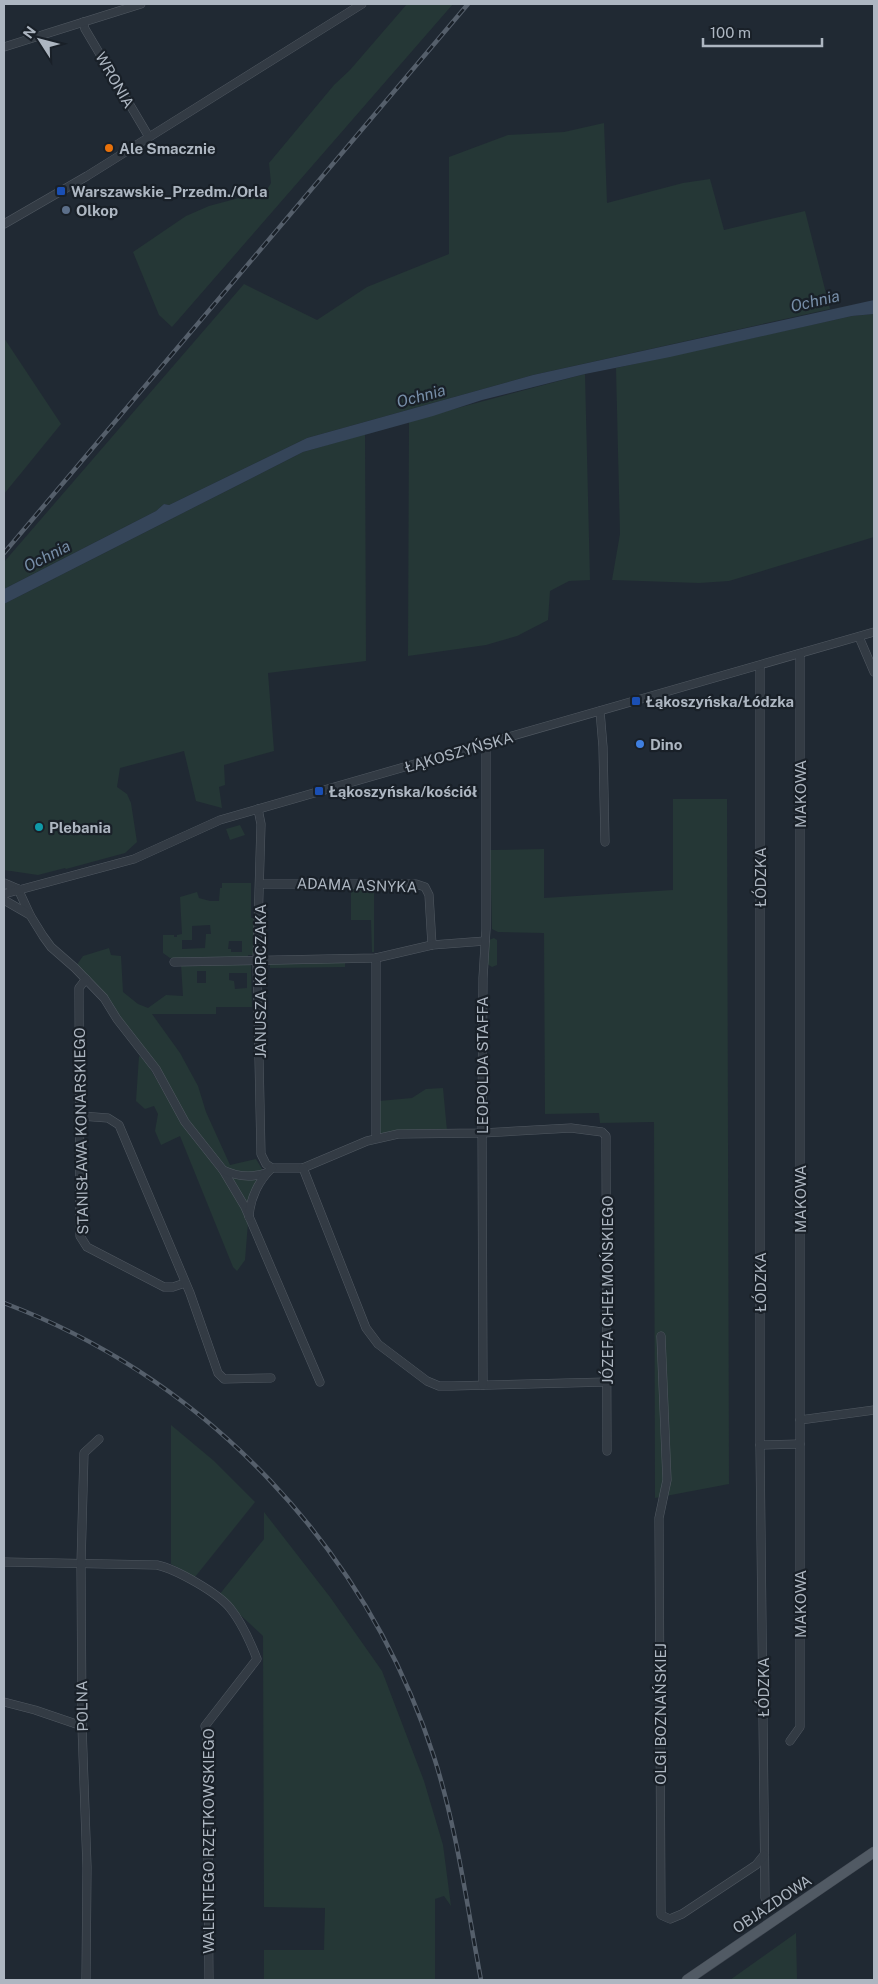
<svg xmlns="http://www.w3.org/2000/svg" width="878" height="1984" font-family="'Public Sans',sans-serif">
<style>
.green{fill:#253736;fill-rule:evenodd}
.water{fill:#354559}
.lines{fill:none;stroke-linecap:round;stroke-linejoin:round}
.minor-casing{stroke:#515962;stroke-width:9}
.major-casing{stroke:#3d444e;stroke-width:11}
.minor{stroke:#333b44;stroke-width:8}
.major{stroke:#515a64;stroke-width:10}
.rail-casing{stroke:#555f6b;stroke-width:4.5}
.rail{stroke:#192028;stroke-width:2.5;stroke-dasharray:8;stroke-linecap:butt}
.food-dot{fill:#e8710a;stroke:#192028;stroke-width:2}
.transit-dot{fill:#1a4fb4;stroke:#192028;stroke-width:2}
.service-dot{fill:#5c6f8a;stroke:#192028;stroke-width:2}
.shop-dot{fill:#3f7fe0;stroke:#192028;stroke-width:2}
.culture-dot{fill:#0f9aa8;stroke:#192028;stroke-width:2}
.labels{text-anchor:middle;dominant-baseline:central;stroke-width:4.5;stroke-linejoin:round;paint-order:stroke}
.street-label{font-size:15px;fill:#adb6c1;stroke:#192028}
.poi-label{font-size:15px;font-weight:bold;fill:#adb6c1;stroke:#192028;text-anchor:start}
.water-label{font-size:16px;font-style:italic;fill:#778ea8;stroke:#192028}
</style>
<rect width="100%" height="100%" fill="#202933"/>
<g class="green">
<path d="M407,4H453L172,327L159,315L133,252L186,216L209,206L250,195L262,198L271,183L269,163L334,85L350,70Z"/>
<path d="M604,123L607,203L683,183L710,179L724,230L805,211L830,309L533,375L307,438L169,505L164,504L156,511L4,589V562L244,284L317,320L367,287L449,254V157L508,135L564,132Z"/>
<path d="M874,314V537L729,581L699,583L612,580L620,534L616,368L852,316Z"/>
<path d="M4,338L61,424L4,494Z"/>
<path d="M585,374L590,580L569,581L550,591L548,620L517,636L486,645L408,656L409,421Z"/>
<path d="M365,434L366,661L268,673L274,751L224,765L225,785L219,787L222,808L196,801L184,751L120,768L117,787L127,794L131,803L137,842L125,853L66,869L65,868L38,875L4,870V604L303,452Z"/>
<path d="M673,799H727L729,1484L655,1498L654,1122L600,1123L599,1113L545,1114L544,933L498,932L492,929L490,850L544,849V898L673,890Z"/>
<path d="M240,825L245,835L230,840L226,829Z"/>
<path d="M222,883H251V918H255L254,955H248V957L170,958L163,953V935H174V937H177V935L182,934L180,897L197,892L199,898L210,901H219L220,888H222ZM210,925L211,934H206L205,948L182,949V940H192V926ZM229,941H242V952H231V949H228Z"/>
<path d="M374,888V952H372L371,920H351V889Z"/>
<path d="M494,938L497,940V965L492,967L487,964L489,940Z"/>
<path d="M109,948L111,955L121,956L123,992L138,1004L148,1008L166,995L183,996L181,964H251L252,1007H216V1014H152L180,1053L198,1086L206,1112L230,1165L256,1159L264,1172L247,1209L197,1138L158,1070L76,966L83,956ZM197,971H206V983H197ZM229,973H247V988L235,989L234,981L229,980Z"/>
<path d="M345,962V967L270,968V963Z"/>
<path d="M139,1056L145,1060L182,1123L221,1171L245,1214L248,1223L245,1260L237,1271L233,1267L180,1136L161,1145L155,1131L158,1114L154,1106L145,1109L136,1101Z"/>
<path d="M443,1088L447,1131L397,1132L378,1134L379,1101L412,1098L426,1089Z"/>
<path d="M171,1425L214,1461L255,1502L195,1577L171,1564Z"/>
<path d="M264,1512L330,1597L382,1671L424,1781L443,1845L451,1906L444,1896L435,1899V1980H264V1950H324L325,1908L264,1907L263,1636L219,1595L264,1539Z"/>
<path d="M796,1933L797,1980H730Z"/>
</g>
<path class="water" d="M874,300V314L852,316L670,357L585,374L482,400L433,416L303,452L4,604V589L156,511L164,504L169,505L307,438L533,375Z"/>
<g class="lines">
<g class="minor-casing">
<g id="minor">
<path d="M83,22L85,29L149,137"/>
<path d="M4,47L141,4"/>
<path d="M4,224L87,176L362,4"/>
<path d="M859,637L874,672"/>
<path d="M760,666V1445L765,1898"/>
<path d="M600,711L603,747L605,842"/>
<path d="M258,809L261,824L257,961L261,1154L266,1164L272,1168H303L367,1141L398,1134L482,1133L571,1128L602,1132L606,1136V1143L607,1451"/>
<path d="M4,883L18,889"/>
<path d="M260,884H416L425,887L429,895L432,945"/>
<path d="M18,889L30,915L43,936L51,947L75,968L104,998L117,1019L156,1069L185,1122L223,1170L245,1207L320,1382"/>
<path d="M4,894L134,859L220,820L874,632"/>
<path d="M4,900L30,915"/>
<path d="M376,958V1138"/>
<path d="M174,962L376,958L432,945L485,941"/>
<path d="M86,979L79,988V994L80,1236L87,1247L164,1287H173L185,1283"/>
<path d="M81,1116L108,1118L119,1125L190,1293L218,1373L224,1379L271,1378"/>
<path d="M303,1168L366,1328L378,1344L427,1381L439,1386H452L607,1382"/>
<path d="M223,1170C238,1177 251,1178 266,1173"/>
<path d="M249,1217C250,1198 259,1180 272,1168"/>
<path d="M661,1336L667,1480L659,1518L661,1915L670,1919L682,1914L756,1865L764,1855"/>
<path d="M483,1385L482,1119L483,978L486,929V744"/>
<path d="M800,1420L874,1410"/>
<path d="M760,1445L800,1444"/>
<path d="M4,1562L157,1565C176,1569 218,1593 230,1608C242,1623 250,1641 257,1659L205,1726L207,1735L209,1980"/>
<path d="M4,1702L35,1710L82,1726"/>
<path d="M790,1741L800,1727V654"/>
<path d="M86,1980L87,1867L82,1726L81,1564L84,1453L99,1439"/>
</g>
</g>
<g class="major-casing">
<path id="major" d="M687,1980L874,1852"/>
</g>
<use href="#minor" class="minor"/>
<use href="#major" class="major"/>
<g class="rail-casing">
<g id="rail">
<path d="M4,553L468,4"/>
<path d="M4,1303C208,1380 367,1549 434,1757C457,1829 467,1906 481,1980"/>
</g>
</g>
<use href="#rail" class="rail"/>
</g>
<circle class="food-dot" cx="109" cy="148" r="5"/>
<g class="transit-dot">
<rect x="56" y="186" width="10" height="10" rx="2.5"/>
<rect x="631" y="696" width="10" height="10" rx="2.5"/>
<rect x="314" y="786" width="10" height="10" rx="2.5"/>
</g>
<circle class="service-dot" cx="66" cy="210" r="5"/>
<circle class="shop-dot" cx="640" cy="744" r="5"/>
<circle class="culture-dot" cx="39" cy="827" r="5"/>
<g class="labels">
<g class="street-label">
<text transform="translate(115 80) rotate(60)">WRONIA</text>
<text transform="translate(459 752) rotate(-16)">ŁĄKOSZYŃSKA</text>
<text transform="translate(800 794) rotate(-90)">MAKOWA</text>
<text transform="translate(760 877) rotate(-90)">ŁÓDZKA</text>
<text transform="translate(357 885) rotate(2)">ADAMA ASNYKA</text>
<text transform="translate(260 981) rotate(-90)">JANUSZA KORCZAKA</text>
<text transform="translate(482 1065) rotate(-90)">LEOPOLDA STAFFA</text>
<text transform="translate(81 1131) rotate(-91)">STANISŁAWA KONARSKIEGO</text>
<text transform="translate(800 1199) rotate(-90)">MAKOWA</text>
<text transform="translate(760 1282) rotate(-90)">ŁÓDZKA</text>
<text transform="translate(607 1290) rotate(-90)">JÓZEFA CHEŁMOŃSKIEGO</text>
<text transform="translate(800 1604) rotate(-90)">MAKOWA</text>
<text transform="translate(763 1687) rotate(-90)">ŁÓDZKA</text>
<text transform="translate(82 1706) rotate(-91)">POLNA</text>
<text transform="translate(660 1714) rotate(-90)">OLGI BOZNAŃSKIEJ</text>
<text transform="translate(208 1841) rotate(-90)">WALENTEGO RZĘTKOWSKIEGO</text>
<text transform="translate(772 1904) rotate(-34)">OBJAZDOWA</text>
</g>
<g class="poi-label">
<text x="119" y="148">Ale Smacznie</text>
<text x="71" y="191">Warszawskie_Przedm./Orla</text>
<text x="76" y="210">Olkop</text>
<text x="646" y="701">Łąkoszyńska/Łódzka</text>
<text x="650" y="744">Dino</text>
<text x="329" y="791">Łąkoszyńska/kościół</text>
<text x="49" y="827">Plebania</text>
</g>
<g class="water-label">
<text transform="translate(815 301) rotate(-13)">Ochnia</text>
<text transform="translate(421 396) rotate(-15)">Ochnia</text>
<text transform="translate(47 556) rotate(-27)">Ochnia</text>
</g>
</g>
<rect width="878" height="1984" fill="none" stroke="#adb6c1" stroke-width="10"/>
<g transform="translate(40 40) rotate(306)" stroke="#192028" stroke-width="4" paint-order="stroke">
<path d="M0-4L9 19L0 12L-9 19Z" fill="#adb6c1"/>
<text y="-8" font-size="14" font-weight="bold" text-anchor="middle" fill="#adb6c1">N</text>
</g>
<path d="M703 38v8h119v-8" fill="none" stroke="#adb6c1" stroke-width="2.5"/>
<text x="710" y="38" font-size="15" fill="#adb6c1" stroke="#192028" stroke-width="4" paint-order="stroke">100 m</text>
</svg>
